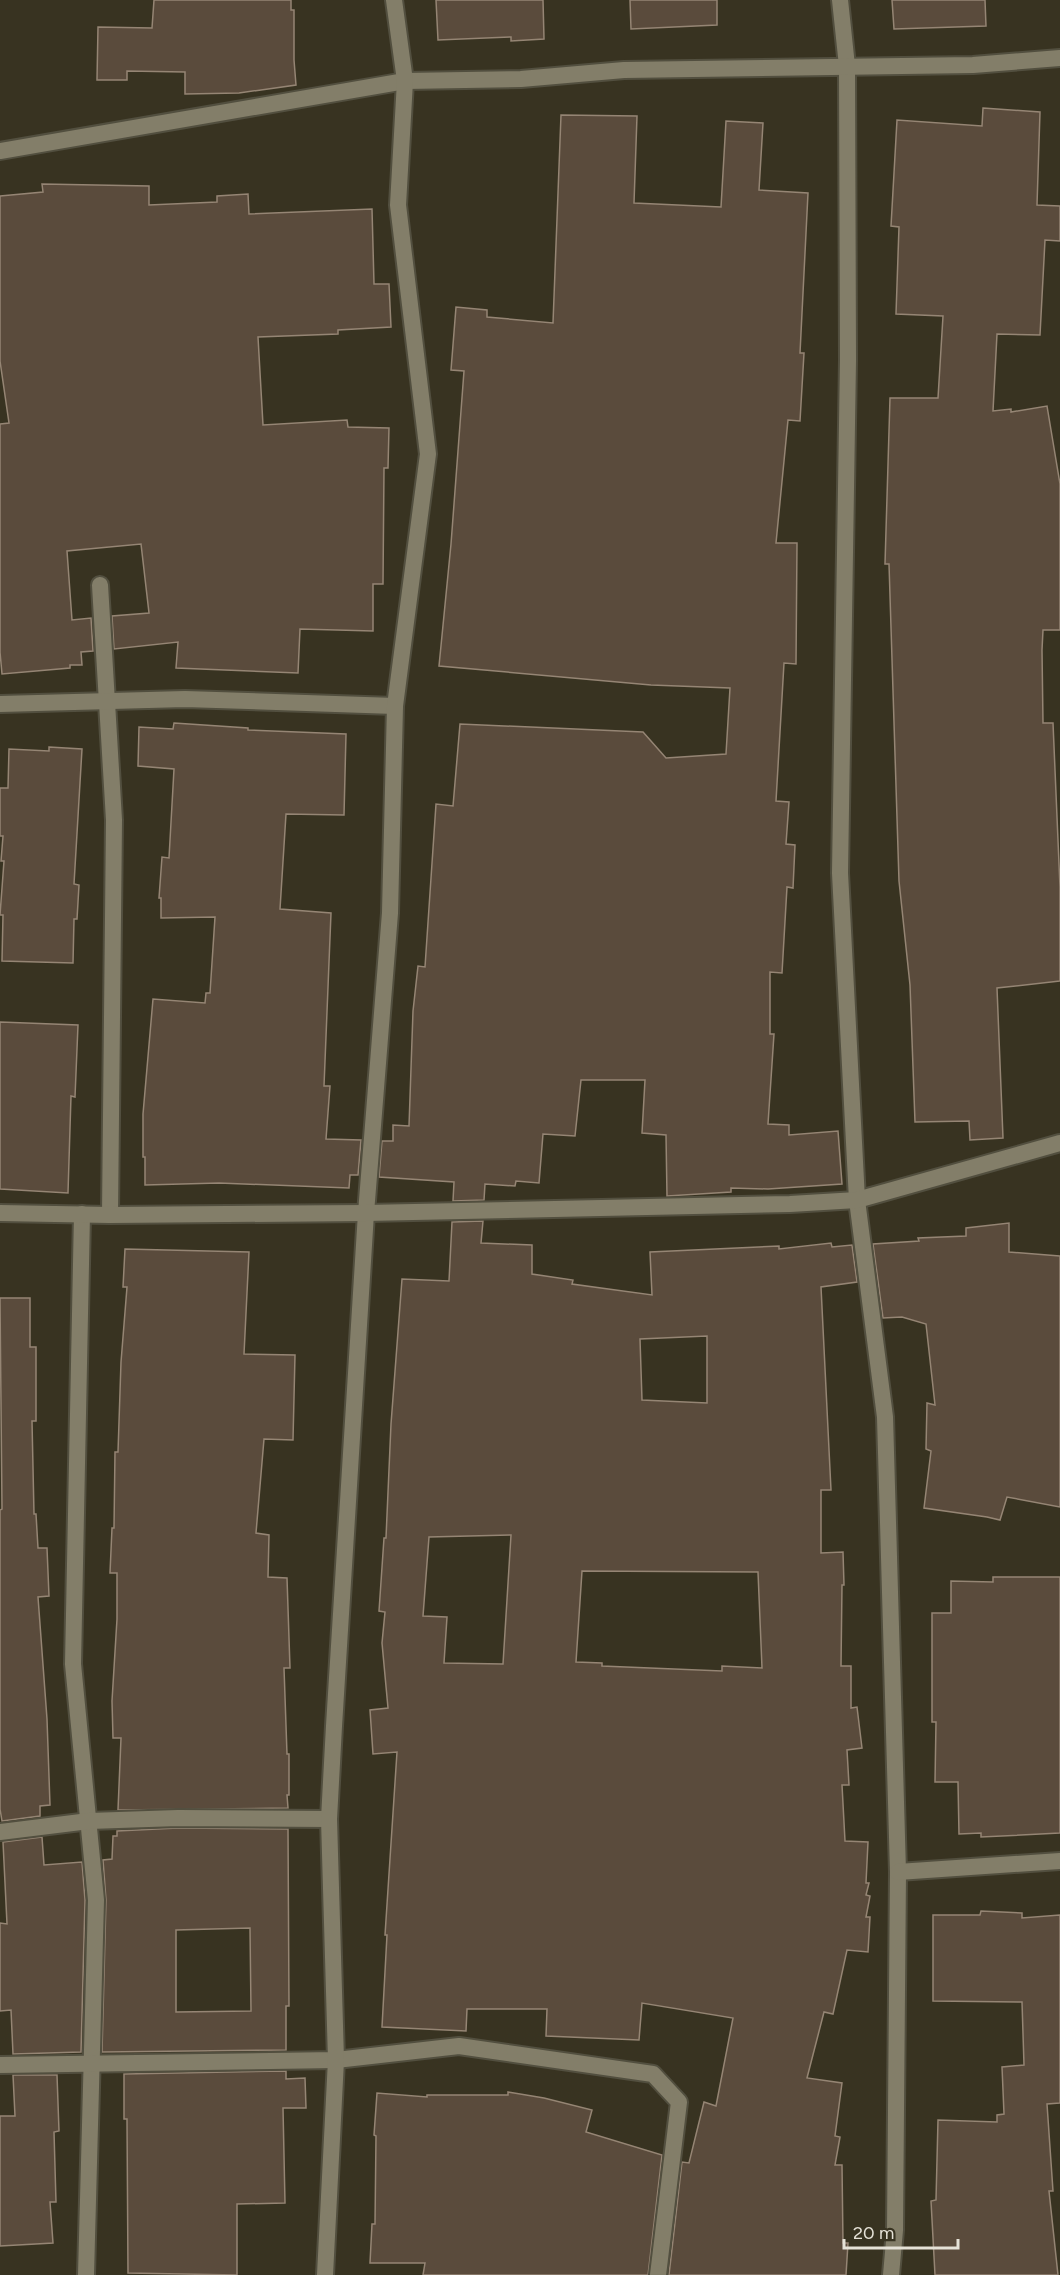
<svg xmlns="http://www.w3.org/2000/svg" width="1060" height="2275" font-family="Figtree,sans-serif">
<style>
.building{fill:#5a4b3c;stroke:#958574;stroke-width:1.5;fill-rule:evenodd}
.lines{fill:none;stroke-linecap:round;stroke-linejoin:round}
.minor-casing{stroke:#524f3f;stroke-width:20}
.secondary-casing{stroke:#524f3f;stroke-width:20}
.minor{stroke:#837e69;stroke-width:16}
.secondary{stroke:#837e69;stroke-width:16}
</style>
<rect width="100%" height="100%" fill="#383321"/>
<g class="building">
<path d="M154,0H291V10H294V60L296,85L239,93L185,94V72L127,71V80H97L98,27L152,28Z"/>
<path d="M436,0H543L544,39L511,41V37L438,40Z"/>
<path d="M630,0H717V25L631,29Z"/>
<path d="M892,0H985L986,26L894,29Z"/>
<path d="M983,108L1040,112L1037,205L1060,206V241L1045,240L1040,335L997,334L993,411L1011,409V412L1047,406L1060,484V630H1043L1042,650L1043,723H1053L1060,887V981L997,988L1003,1138L970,1140L969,1121L915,1122L910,985L899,881L889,564H885L890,398H938L943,316L896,314L899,227L891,226L897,120L982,126Z"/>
<path d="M561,115L637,116L634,203L721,207L726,121L763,123L759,190L808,193L800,353H804L800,421L788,420L776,543H797L796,664L784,663L776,801L789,802L786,844L795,845L793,888L787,887L782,973L770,972V1034H774L768,1124L789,1125V1135L838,1131L842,1184L768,1189L731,1188V1192L667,1196L666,1135L642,1133L645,1080H581L575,1136L543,1134L539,1183L516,1181L515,1186L485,1184L484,1200L453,1201L454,1182L379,1177L382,1141H393V1125L409,1126L413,1011L418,966L425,967L436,804L453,806L460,724L643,732L666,758L726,754L730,688L651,685L439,666L451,544L464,371L451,370L456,307L487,310V317L553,323Z"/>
<path d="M42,184L149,186V205L217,202V196L248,194L249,214L372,209L374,284H389L391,327L338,330V334L258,337L263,425L347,420L348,427L389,428L388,468H384L383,584H373V631L300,629L298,673L176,668L178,642L114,649L112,616L149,613L141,544L67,551L72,620L91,618L93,651L81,652L82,665H70V668L2,674L0,652V424L9,423L0,361V196L43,192Z"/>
<path d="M174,723L248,728V730L346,734L344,815L286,814L280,909L331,913L324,1086H330L326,1139L361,1140L358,1175H350L349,1188L219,1183L145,1185V1157H143V1114L153,999L205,1003L206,993H210L215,917L161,918V898H159L162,857L169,858L174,769L138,766L139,727L173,729Z"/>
<path d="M49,747L82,749L74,884L79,885L77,919H74L73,963L2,961L3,915H0L4,861H1L3,836H0V788H8L9,749L49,751Z"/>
<path d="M0,1022L78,1025L75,1097L71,1096L68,1193L0,1189Z"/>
<path d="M483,1221L481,1243L532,1245V1274L573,1280L572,1284L652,1295L650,1252L779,1246V1249L831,1243L832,1247L852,1245L857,1282L821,1287L831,1490H821V1553L843,1552L844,1585H842L841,1666H851V1708L857,1707L862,1748L847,1750L849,1785H842L845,1841L868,1842L866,1883H869L866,1895L870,1896L866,1917H870L868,1952L847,1950L833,2014L824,2012L807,2078L842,2083L835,2136L840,2137L835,2165H842L843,2243H848L846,2275H669L682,2162L689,2163L704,2102L716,2106L733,2018L642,2003L639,2040L546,2036L547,2009H467L466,2031L382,2027L387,1935H385L397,1752L373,1754L370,1710L388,1708L382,1643L385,1612L379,1611L384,1538H386L391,1424L402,1279L449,1281L452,1222ZM707,1336V1403L642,1400L640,1339ZM511,1535L503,1664L444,1663L447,1617L423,1616L429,1537ZM582,1571L758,1572L762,1668L722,1666V1671L602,1666V1663L576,1662Z"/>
<path d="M1009,1223V1252L1060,1256V1507L1007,1497L1000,1520L987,1517L924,1508L931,1451L926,1449L927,1403L935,1405L926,1324L902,1317L883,1318L873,1244L919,1241L918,1238L966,1236V1228Z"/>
<path d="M125,1249L249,1252L244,1354L295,1355L293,1440L264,1439L256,1533L269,1535L268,1577L287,1578L290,1668H284L287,1754H289V1795H287L288,1808L118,1810L121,1738H113L112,1701L117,1619V1573H110L112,1528H114L115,1452H118L121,1362L127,1287H123Z"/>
<path d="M0,1298H30V1347H36V1421H32L34,1514H36L38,1548H47L49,1596L38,1597L47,1719L50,1805L40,1806V1816L2,1821L0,1809V1510L2,1509Z"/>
<path d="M993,1577H1060V1833L981,1837V1833L959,1834L958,1782H935L936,1722H932V1613H951V1581L993,1582Z"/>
<path d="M178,1828L288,1829L289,2006H286V2050L102,2052L106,1900L103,1860L112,1859L113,1836H117V1831ZM250,1928L251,2011L176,2012V1930Z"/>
<path d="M42,1837L44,1865L82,1862L85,1900L81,2052L13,2054L11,2010L0,2011V1923L7,1924L3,1842Z"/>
<path d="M981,1911L1022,1913V1918L1060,1915V2103L1047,2104L1053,2191H1049L1058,2275H935L931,2201L936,2200L938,2120L997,2122V2115L1004,2114L1002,2067L1024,2065L1022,2002L933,2001V1915H980Z"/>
<path d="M286,2071V2079L305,2078L306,2108H283L285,2203L237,2204V2275L128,2273L127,2119H124V2074Z"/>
<path d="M13,2075H57L59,2131L54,2132L56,2202H50L53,2243L0,2246V2116H15Z"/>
<path d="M508,2092L544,2098L592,2110L586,2132L662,2155L648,2275H423L425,2263H370L372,2224H375L376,2136L374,2135L377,2093L427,2097V2095H508Z"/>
</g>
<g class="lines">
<g class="minor-casing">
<g id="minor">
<path d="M840,0L847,66L848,360L840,873L857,1200L885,1417L898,1872L895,2230L891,2275"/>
<path d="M0,151L405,81L521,79L624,70L973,65L1060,58"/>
<path d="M100,585L114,820L110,1215"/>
<path d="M0,704L185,699L395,706"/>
<path d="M82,1214L73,1664L96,1900L86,2275"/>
<path d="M0,1832L89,1821L178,1818L329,1819"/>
<path d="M898,1872L1060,1861"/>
<path d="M0,2065L336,2060L459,2046L653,2074L679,2102L658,2275"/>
<path d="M325,2275L336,2060L329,1819L334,1726L366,1213L390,913L395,706L428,454L398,205L405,81L394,0"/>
</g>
</g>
<g class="secondary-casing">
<path id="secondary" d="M0,1213L110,1215L366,1213L790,1204L857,1200L1060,1143"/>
</g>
<use href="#minor" class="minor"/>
<use href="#secondary" class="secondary"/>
</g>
<path d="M844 2239v9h114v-9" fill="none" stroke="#e5e2d7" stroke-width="3"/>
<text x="853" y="2239" font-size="18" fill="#e5e2d7" stroke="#383321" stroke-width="4.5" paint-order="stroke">20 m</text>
</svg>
